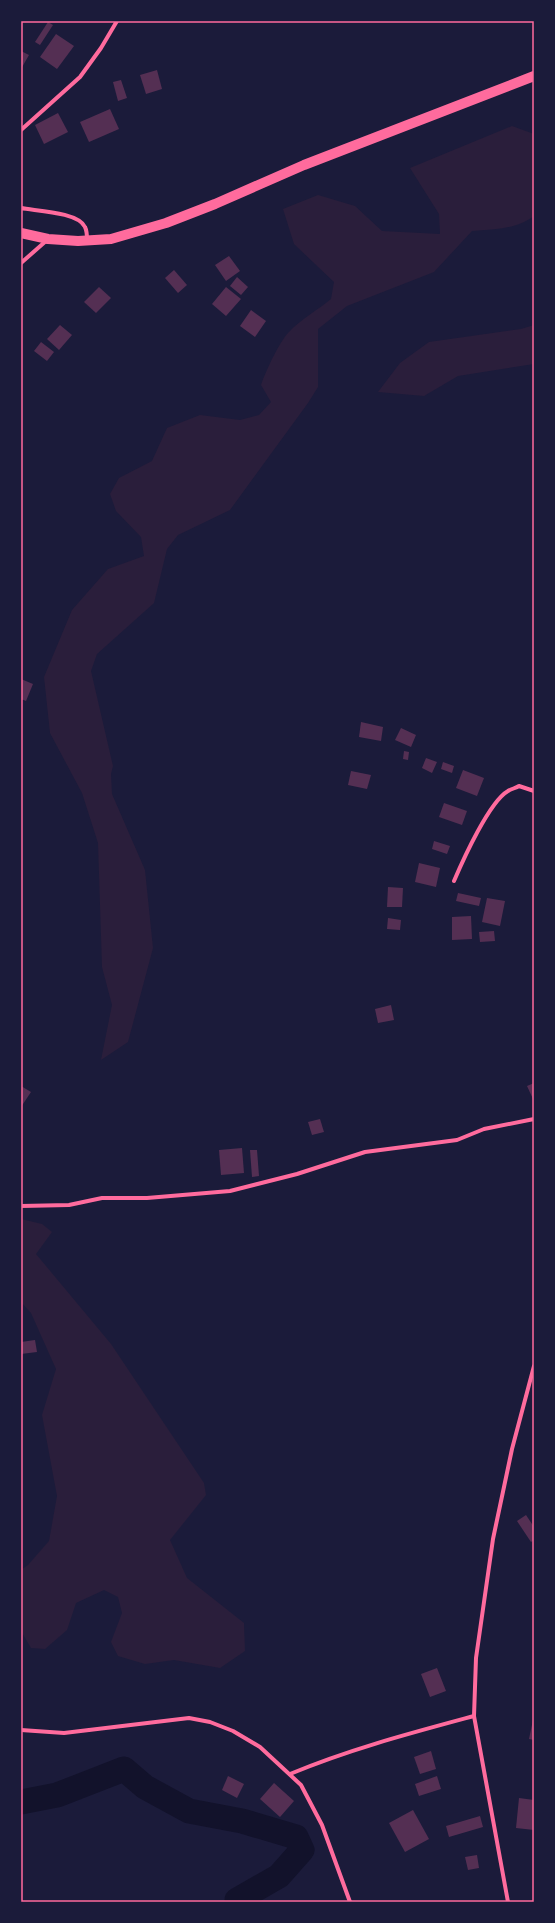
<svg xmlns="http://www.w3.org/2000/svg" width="555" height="1923" font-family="Manrope,sans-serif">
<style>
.green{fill:#2a1e3b}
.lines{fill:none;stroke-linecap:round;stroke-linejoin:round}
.river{stroke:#12122b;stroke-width:25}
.building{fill:#542f53}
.minor{stroke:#ff6b9d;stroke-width:4}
.primary{stroke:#ff6b9d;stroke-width:10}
.neatline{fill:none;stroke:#ff6b9d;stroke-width:1.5}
</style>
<rect width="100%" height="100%" fill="#1b1b3a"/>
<g class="green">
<path d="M512,126L534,134V216C515,230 494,229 472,231L434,272L347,306L318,329V387L308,403L230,510L178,535L167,549L154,603L97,654L91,671L113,766L111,774L112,794L145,870L153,948L128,1042L101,1060L112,1005L102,967L98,843L82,793L50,733L44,677L72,610L108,569L144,556L141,537L116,511L110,494L119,478L152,461L167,428L200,415L240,420L259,415L271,402L261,385C266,371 279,342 289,332C301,319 318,310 331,299L334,282L294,244L283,209L318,195L355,206L382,231L440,234L439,214L410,168Z"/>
<path d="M534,325V364L458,376L424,396L378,392L400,363L429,342L521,329Z"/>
<path d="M21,1219L42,1224L52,1232L36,1254L111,1344L204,1483L206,1495L170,1540L187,1578L244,1623L245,1651L220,1668L174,1660L145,1664L118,1656L111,1642L122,1613L118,1597L104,1590L76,1603L67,1630L45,1649L31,1648L21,1631V1570L28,1565L49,1541L57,1496L42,1415L56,1369L31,1313L21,1302Z"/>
</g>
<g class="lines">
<path class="river" d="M21,1802L57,1795L124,1769L145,1787L189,1811L242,1821L296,1837L302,1850L279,1876L237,1900V1902"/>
</g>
<g class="building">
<path d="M48,22L53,25L40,45L35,42Z"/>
<path d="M56,34L74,46L57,69L40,57Z"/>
<path d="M21,51L29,55L21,69Z"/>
<path d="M157,70L162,89L146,94L140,75Z"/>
<path d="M121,80L127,98L118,101L113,82Z"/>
<path d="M110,109L119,129L89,142L80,122Z"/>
<path d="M58,113L68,132L44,144L35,125Z"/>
<path d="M229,256L240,271L226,281L215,265Z"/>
<path d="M174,270L187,285L178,293L165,278Z"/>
<path d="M237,277L248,287L241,295L230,286Z"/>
<path d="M99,287L111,298L96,313L84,302Z"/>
<path d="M226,287L241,299L226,316L212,304Z"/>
<path d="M251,310L266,321L255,337L240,326Z"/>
<path d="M60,325L72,335L59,350L47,339Z"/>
<path d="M41,342L54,352L47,361L34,351Z"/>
<path d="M21,679L33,684L26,701L21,699Z"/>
<path d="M361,722L383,727L381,741L359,737Z"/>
<path d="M401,728L416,735L411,747L395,740Z"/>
<path d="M404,751L409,752L408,760L403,759Z"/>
<path d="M426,758L437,762L432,773L422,768Z"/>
<path d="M443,762L454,766L452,773L441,769Z"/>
<path d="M463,770L484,778L477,796L456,788Z"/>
<path d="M351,771L371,775L367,789L348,785Z"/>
<path d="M444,803L467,811L462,825L439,817Z"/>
<path d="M434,841L450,846L447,854L432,849Z"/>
<path d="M419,863L440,868L436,887L415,882Z"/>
<path d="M388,887L403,888L402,907H387Z"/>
<path d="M458,893L481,898L479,906L456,901Z"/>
<path d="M487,898L505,901L500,926L482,922Z"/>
<path d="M471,916L472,939L452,940V917Z"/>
<path d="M388,918L401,920L400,930L387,929Z"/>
<path d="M494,931L495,941L480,942L479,932Z"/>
<path d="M391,1005L394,1020L378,1023L375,1009Z"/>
<path d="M534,1083V1098L533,1099L527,1086Z"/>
<path d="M21,1086L31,1092L21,1107Z"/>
<path d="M320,1119L324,1132L312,1135L308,1122Z"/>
<path d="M242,1148L244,1173L221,1175L219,1150Z"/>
<path d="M250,1150H257L259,1176L252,1177Z"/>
<path d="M35,1340L37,1352L21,1354V1342Z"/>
<path d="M526,1515L534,1527V1540L531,1542L517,1521Z"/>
<path d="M437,1668L446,1691L430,1697L421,1674Z"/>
<path d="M533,1720L534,1721V1740L529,1739Z"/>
<path d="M431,1751L436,1769L420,1774L414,1757Z"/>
<path d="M228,1776L244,1784L237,1798L222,1790Z"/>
<path d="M437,1776L441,1789L419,1796L415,1784Z"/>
<path d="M274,1783L294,1801L280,1817L260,1799Z"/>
<path d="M519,1798L534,1800V1830L516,1828Z"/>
<path d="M413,1810L429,1839L405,1852L389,1823Z"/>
<path d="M480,1816L483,1827L449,1837L446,1826Z"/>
<path d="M477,1855L479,1868L468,1870L465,1857Z"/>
</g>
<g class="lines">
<g class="minor">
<path d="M21,130L80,77L101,48L117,21"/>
<path d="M21,208C36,211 78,212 85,227C87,231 87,236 87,240"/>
<path d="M21,263L46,241"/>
<path d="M454,881C463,860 489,802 508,791C511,789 516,788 519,786L534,791"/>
<path d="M21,1206L69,1205L102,1198H147L230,1191L297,1174L365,1152L457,1140L484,1129L534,1119"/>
<path d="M21,1730L64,1733L189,1718L210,1722L233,1731L260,1747L301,1785L322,1825L350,1902"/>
<path d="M290,1774C350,1749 411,1733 474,1716"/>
<path d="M508,1902L474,1716L476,1658L493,1539L512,1449L534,1366"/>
</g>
<path class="primary" d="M21,233L48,239L78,241L111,239L166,223L215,204L304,165L534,76"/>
</g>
<rect width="555" height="1923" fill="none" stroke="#1b1b3a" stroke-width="44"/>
<rect x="22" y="22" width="511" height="1879" class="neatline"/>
</svg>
